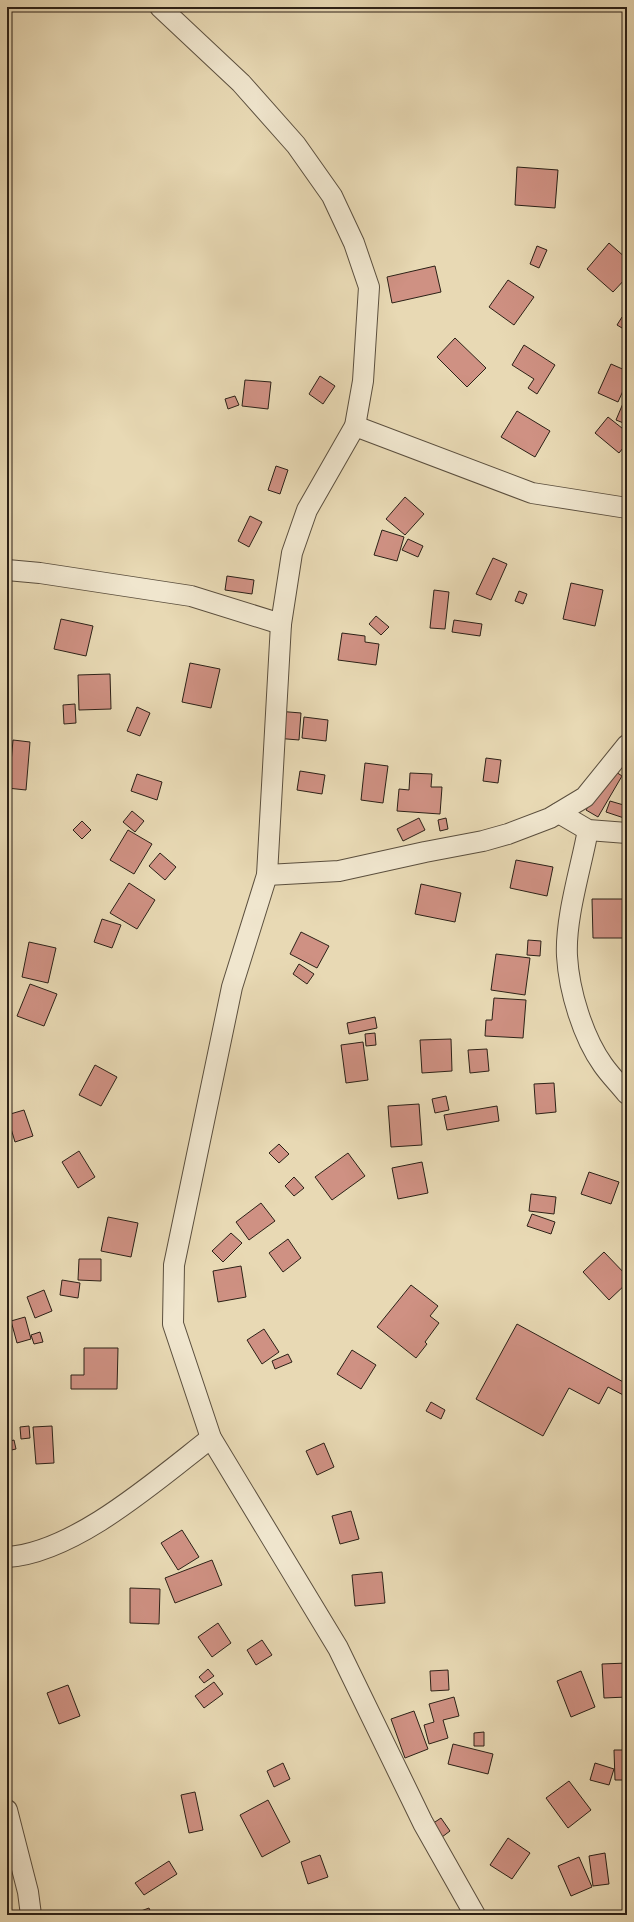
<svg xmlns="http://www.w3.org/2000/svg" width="634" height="1922" font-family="Cardo,serif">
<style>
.building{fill:#cf9183;stroke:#2c2117}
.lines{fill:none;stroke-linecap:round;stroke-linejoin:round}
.minor-casing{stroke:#5b4f3e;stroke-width:22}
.minor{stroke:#f0e6ce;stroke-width:20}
</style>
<rect width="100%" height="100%" fill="#e8d9b4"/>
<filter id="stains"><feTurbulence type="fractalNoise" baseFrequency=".005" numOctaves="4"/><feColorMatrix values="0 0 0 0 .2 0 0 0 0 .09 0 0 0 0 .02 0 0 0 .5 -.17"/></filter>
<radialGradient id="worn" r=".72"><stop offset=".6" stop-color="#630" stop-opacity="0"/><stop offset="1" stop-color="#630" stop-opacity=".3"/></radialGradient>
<g class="building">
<path d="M517,167L558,170L555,208L515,205Z"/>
<path d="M609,243L627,259V277L613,292L587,269Z"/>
<path d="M537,246L547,250L539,268L530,264Z"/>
<path d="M435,266L441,292L392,303L387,277Z"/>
<path d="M508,280L534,297L514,325L489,307Z"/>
<path d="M622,317L627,320V331L617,325Z"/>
<path d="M455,338L486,368L467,387L437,357Z"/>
<path d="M524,345L555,365L537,394L528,388L534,379L512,365Z"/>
<path d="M611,364L627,371V382L618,402L598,393Z"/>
<path d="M320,376L335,386L323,404L309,394Z"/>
<path d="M245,380L271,382L268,409L242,406Z"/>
<path d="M235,396L239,405L228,409L225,399Z"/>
<path d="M624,401L627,403L626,424L616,420Z"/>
<path d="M517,411L550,431L535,457L501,437Z"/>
<path d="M608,417L627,432V443L619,453L595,433Z"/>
<path d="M276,466L288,470L280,494L268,490Z"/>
<path d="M405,497L424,514L405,535L386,519Z"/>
<path d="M250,516L262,522L249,547L238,541Z"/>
<path d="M382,530L404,537L397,561L374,555Z"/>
<path d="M408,539L423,546L418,557L402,550Z"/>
<path d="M493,558L507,564L491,600L476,594Z"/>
<path d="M227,576L254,580L252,594L225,590Z"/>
<path d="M571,583L603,590L595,626L563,619Z"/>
<path d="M434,590L449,592L445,629L430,628Z"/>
<path d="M519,591L527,594L523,604L515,601Z"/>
<path d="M376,616L389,627L381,635L369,624Z"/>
<path d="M61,619L93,626L86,656L54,649Z"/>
<path d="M454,620L482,624L480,636L452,632Z"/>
<path d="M342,633L365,636V642L379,644L376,665L338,660Z"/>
<path d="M190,663L220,669L211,708L182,702Z"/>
<path d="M110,674L111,709L79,710L78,675Z"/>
<path d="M75,704L76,723L64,724L63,705Z"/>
<path d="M137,707L150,713L140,736L127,731Z"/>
<path d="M277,711L301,713L299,740L275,738Z"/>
<path d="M304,717L328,720L326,741L302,738Z"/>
<path d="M13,740L30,742L26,790L7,788V762L11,763Z"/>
<path d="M486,758L501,760L498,783L483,781Z"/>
<path d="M365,763L388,766L383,803L361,800Z"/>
<path d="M610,768L622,776L598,817L586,810Z"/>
<path d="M300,771L325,775L322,794L297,790Z"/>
<path d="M410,773L432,774L431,787H442L440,814L397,811L399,789L409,790Z"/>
<path d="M137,774L162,782L157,800L131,791Z"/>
<path d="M610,801L627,806V819L606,812Z"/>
<path d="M132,811L144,821L135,832L123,822Z"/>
<path d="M419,818L425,830L403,841L397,829Z"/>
<path d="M446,818L448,829L440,831L438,820Z"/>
<path d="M82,821L91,830L82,839L73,830Z"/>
<path d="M128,830L152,844L134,874L110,860Z"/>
<path d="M160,853L176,867L165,880L149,866Z"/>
<path d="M516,860L553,867L547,896L510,888Z"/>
<path d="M129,883L155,900L137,929L110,913Z"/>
<path d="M421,884L461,893L455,922L415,914Z"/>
<path d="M592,899H627V938H593Z"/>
<path d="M102,919L121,925L112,948L94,942Z"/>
<path d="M301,932L329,946L317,968L290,954Z"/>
<path d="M528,940L541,941L540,956L527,955Z"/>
<path d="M29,942L56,948L48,983L22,977Z"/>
<path d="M496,954L530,958L525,995L491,990Z"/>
<path d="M299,964L314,974L307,984L293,974Z"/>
<path d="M30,984L57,994L44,1026L17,1016Z"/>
<path d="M494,998L526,1000L523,1038L485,1036L486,1020H492Z"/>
<path d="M375,1017L377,1028L349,1034L347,1023Z"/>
<path d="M375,1033L376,1045L366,1046L365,1034Z"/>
<path d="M451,1039L452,1071L422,1073L420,1040Z"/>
<path d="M363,1042L368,1080L346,1083L341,1045Z"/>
<path d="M487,1049L489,1071L470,1073L468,1050Z"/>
<path d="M95,1065L117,1077L101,1106L79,1095Z"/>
<path d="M554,1083L556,1112L536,1114L534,1084Z"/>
<path d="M446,1096L449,1110L435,1113L432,1099Z"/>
<path d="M419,1104L422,1145L391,1147L388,1106Z"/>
<path d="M497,1106L499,1121L447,1130L444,1115Z"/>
<path d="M24,1110L33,1136L15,1142L7,1115Z"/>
<path d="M7,1124L11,1145L7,1146Z"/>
<path d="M279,1144L289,1154L279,1163L269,1153Z"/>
<path d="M79,1151L95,1177L78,1188L62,1162Z"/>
<path d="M348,1153L365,1176L332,1200L315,1177Z"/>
<path d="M422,1162L428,1193L398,1199L392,1168Z"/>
<path d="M589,1172L619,1182L611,1204L581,1194Z"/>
<path d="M294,1177L304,1188L294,1196L285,1186Z"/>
<path d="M531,1194L556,1197L554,1214L529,1211Z"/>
<path d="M261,1203L275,1221L249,1240L236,1222Z"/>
<path d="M532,1214L555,1222L551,1234L527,1226Z"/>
<path d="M108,1217L138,1223L131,1257L101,1251Z"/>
<path d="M231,1233L242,1243L223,1262L212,1251Z"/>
<path d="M288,1239L301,1258L283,1272L269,1253Z"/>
<path d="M604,1252L627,1276V1283L609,1300L583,1272Z"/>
<path d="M79,1259H101V1281L78,1280Z"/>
<path d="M241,1266L246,1297L218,1302L213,1271Z"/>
<path d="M62,1280L80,1283L78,1298L60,1295Z"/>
<path d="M411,1285L438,1306L430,1316L439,1323L425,1342L427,1344L416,1358L377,1327Z"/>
<path d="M44,1290L52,1311L35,1318L27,1297Z"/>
<path d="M25,1317L31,1339L17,1343L11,1321Z"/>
<path d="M517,1324L627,1384V1397L608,1387L599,1404L569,1388L543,1436L476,1399Z"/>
<path d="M264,1329L279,1352L262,1364L247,1340Z"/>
<path d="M40,1332L43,1342L34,1344L31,1335Z"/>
<path d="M84,1348H118L117,1389H71V1375H84Z"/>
<path d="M352,1350L376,1365L361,1389L337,1374Z"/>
<path d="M288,1354L292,1362L275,1369L272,1361Z"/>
<path d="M431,1402L445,1410L441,1419L426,1411Z"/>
<path d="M29,1426L30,1438L21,1439L20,1427Z"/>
<path d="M52,1426L54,1463L36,1464L33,1427Z"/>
<path d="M14,1440L16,1449L7,1451V1442Z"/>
<path d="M324,1443L334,1467L317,1475L306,1451Z"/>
<path d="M351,1511L359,1539L340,1544L332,1516Z"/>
<path d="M182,1530L199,1557L178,1570L161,1543Z"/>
<path d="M212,1560L222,1585L175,1603L165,1578Z"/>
<path d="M382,1572L385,1603L355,1606L352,1575Z"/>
<path d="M130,1588L160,1589L159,1624L130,1623Z"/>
<path d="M218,1623L231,1643L212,1657L198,1637Z"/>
<path d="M262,1640L272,1655L256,1665L247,1650Z"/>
<path d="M627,1663V1697L604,1698L602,1664Z"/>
<path d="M208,1669L214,1676L204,1683L199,1677Z"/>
<path d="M448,1670L449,1690L431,1691L430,1671Z"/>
<path d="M581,1671L595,1707L571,1717L557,1681Z"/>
<path d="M214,1682L223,1694L204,1708L195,1696Z"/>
<path d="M68,1685L80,1716L59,1724L47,1693Z"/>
<path d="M454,1697L459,1716L443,1720L448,1738L429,1744L424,1725L434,1722L429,1704Z"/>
<path d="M414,1711L428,1749L405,1758L391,1719Z"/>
<path d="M484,1732V1746H474V1733Z"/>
<path d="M453,1744L493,1754L488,1774L448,1764Z"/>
<path d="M614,1750H627V1780H615Z"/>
<path d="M283,1763L290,1779L274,1787L267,1771Z"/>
<path d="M595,1763L614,1769L609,1785L590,1780Z"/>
<path d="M569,1781L591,1810L568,1828L546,1798Z"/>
<path d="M195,1792L203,1830L189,1833L181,1795Z"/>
<path d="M268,1800L290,1842L262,1857L240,1815Z"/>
<path d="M441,1818L450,1831L442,1837L432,1824Z"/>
<path d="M508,1838L530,1853L512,1879L490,1865Z"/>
<path d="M605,1853L609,1884L593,1886L589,1856Z"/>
<path d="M320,1855L328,1877L308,1884L301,1862Z"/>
<path d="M579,1857L592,1887L571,1896L558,1866Z"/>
<path d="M169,1861L177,1874L144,1895L135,1883Z"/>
<path d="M149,1908L152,1915H130Z"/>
</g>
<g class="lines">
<g class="minor-casing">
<g id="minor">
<path d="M160,7L241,83L296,145L332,196L354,243L369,287L363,381L355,426L307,510L292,553L281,624L267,875L232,987L174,1265L173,1324L211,1438L338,1648L423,1823L475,1915"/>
<path d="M355,426L532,493L627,508"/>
<path d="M7,570L40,573L191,596L281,624"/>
<path d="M559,813L588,830L627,833"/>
<path d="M588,830C581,868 565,918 567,956C569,991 583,1037 603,1065C610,1075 619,1084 627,1094"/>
<path d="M267,875L339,871L425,852L483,841L508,834L550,818L585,797L627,745"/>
<path d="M7,1557C75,1553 158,1479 211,1438"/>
<path d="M7,1810L28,1892L31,1915"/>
</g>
</g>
<use href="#minor" class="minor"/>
</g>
<rect width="634" height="1922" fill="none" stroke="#e8d9b4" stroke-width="24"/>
<rect x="8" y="8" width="618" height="1906" fill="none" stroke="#2c2117" stroke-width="2"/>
<rect x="12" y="12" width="610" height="1898" fill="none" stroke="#2c2117"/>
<rect width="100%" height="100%" filter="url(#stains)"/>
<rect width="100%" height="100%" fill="url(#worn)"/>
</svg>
